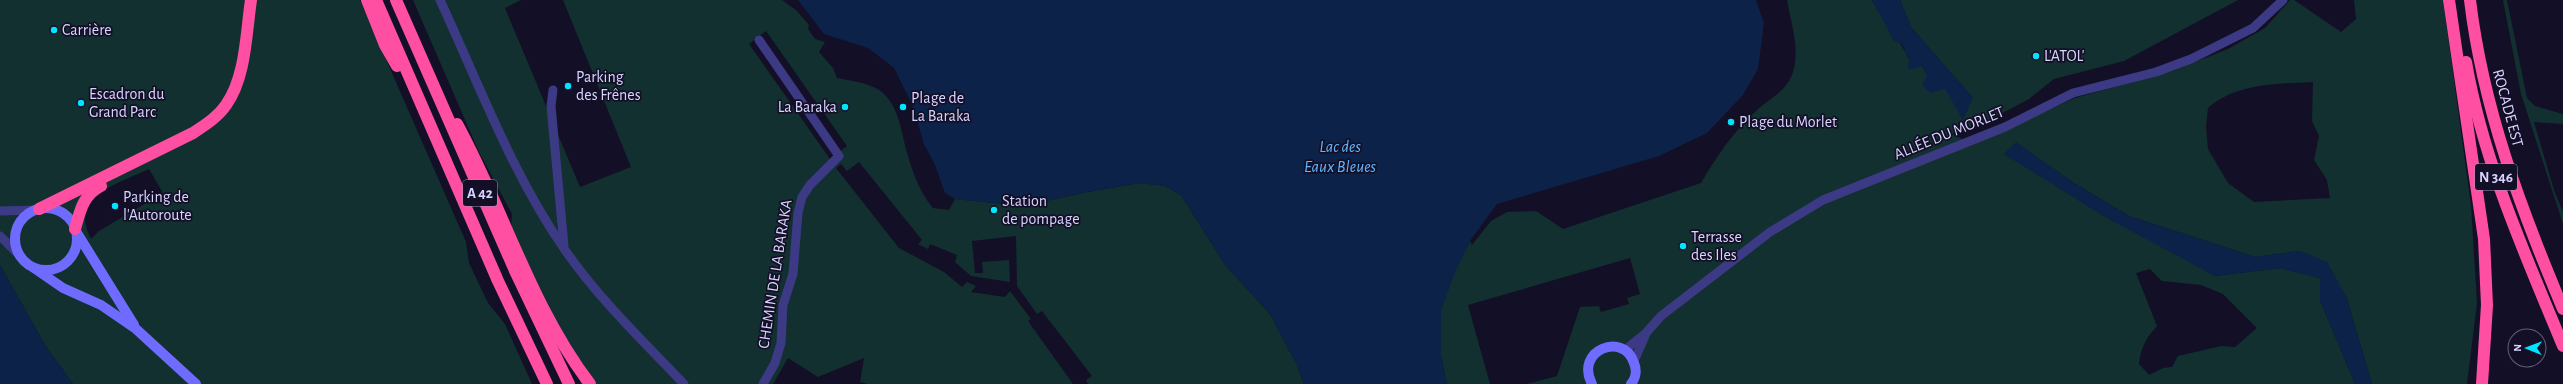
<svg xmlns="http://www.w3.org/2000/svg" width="2563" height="384" font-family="'Alegreya Sans',sans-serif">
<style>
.green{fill:#12302f;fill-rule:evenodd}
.water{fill:#0c2248}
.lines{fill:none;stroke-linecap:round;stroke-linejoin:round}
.street{stroke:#3d3a85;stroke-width:9}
.secondary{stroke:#6f6bff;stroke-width:10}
.highway{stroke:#ff4fa3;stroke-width:12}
.poi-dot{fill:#00e5ff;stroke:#130f26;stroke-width:1.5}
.labels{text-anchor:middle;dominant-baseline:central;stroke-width:3.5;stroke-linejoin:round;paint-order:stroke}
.shield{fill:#130f26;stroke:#9e99be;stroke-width:1}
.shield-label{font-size:15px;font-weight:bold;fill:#d9d4ff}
.poi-label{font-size:16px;fill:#d9d4ff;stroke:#130f26;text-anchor:start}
.street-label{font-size:16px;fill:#d9d4ff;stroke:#130f26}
.water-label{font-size:17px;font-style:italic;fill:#62b6ff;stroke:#130f26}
</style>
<rect width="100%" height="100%" fill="#130f26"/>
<g class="green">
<path d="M0,0H360L466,242L469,263L488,303L505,324L532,384H73L45,345L0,265ZM149,169L163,193L99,231L91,239C68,196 118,184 149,169Z"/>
<path d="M413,0H521L505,8L580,187L631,167L563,0H782L796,10L809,25L808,29L815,39L825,42L819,52L833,68L837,78C851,81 866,82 879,90C900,104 901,134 908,156C913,174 921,194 933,208L949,210L955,199L1023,206L1087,192L1140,183L1165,186L1181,195L1226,266L1270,314L1297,365L1304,384H1088L1086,380L1092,376L1042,311L1037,314L1017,286L1016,236L972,241L975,273H983L982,262L1009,260L1010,282L971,276L955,262L957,255L930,244L928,249L918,244L922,240L859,162L847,171L841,164L836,168L899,248L944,272L962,287L967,282L976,286L971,292L1005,297L1010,291L1031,319L1028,321L1073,384H868L860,382L864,358L818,377L788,358L773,384H581L511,229L512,214L479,152ZM766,31L847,146L830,159L749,44Z"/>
<path d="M1787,0H1872C1883,21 1899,38 1909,59L1922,65C1931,87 1953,91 1973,98L1911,27L1900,0H2238L2124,61L2054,79L2029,99L1991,119L1952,134L1973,144L2075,98L2172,71L2228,49L2265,28L2290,0H2294L2341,32L2356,19L2354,0H2443L2471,205L2477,303L2467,384H2372L2346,296L2300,251L2255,257L2129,216L2074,183L2016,143L2004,154L2215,276L2280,268L2320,278V300L2355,384H1527L1557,376L1580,307L1599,306L1601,312L1629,304L1627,298L1640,294L1630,258L1468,305L1490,384H1447C1442,361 1435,334 1441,310C1446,286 1459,263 1470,241L1472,245L1491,221L1507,212L1536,211L1563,229L1701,183C1717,156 1733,132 1756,111C1770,98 1784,93 1792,75C1801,51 1791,24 1787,0ZM2313,82L2312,121L2319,136L2314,160L2327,180L2330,198L2254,202L2228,183L2208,149L2206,127L2208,108C2236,83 2277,84 2313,82ZM2150,269L2162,281L2201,285L2223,294L2257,328L2235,347L2221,346L2178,356L2172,367L2163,368L2149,375L2139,364C2141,347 2146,338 2157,326L2136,273Z"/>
<path d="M2503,0H2507L2527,98L2535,106L2563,114V124L2534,122L2554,190L2563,212V224L2521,94Z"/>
</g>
<g class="water">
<path d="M798,0H1756L1764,23L1758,69L1743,95L1707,133L1659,156L1497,204L1470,241L1454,275L1441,310V357L1447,384H1304L1297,365L1270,314L1226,266L1181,195L1165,186L1140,183L1087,192L1023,206L955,199L945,193L935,165L924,144L912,104L894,68L868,48L824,34Z"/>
<path d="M1872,0H1900L1911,27L1973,98L1963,120L1945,89L1930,93L1922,85L1927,76L1923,66L1908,70L1909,59L1902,44L1894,41Z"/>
<path d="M2016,142L2074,183L2129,216L2255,257L2300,251L2327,262L2346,296L2372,384H2355L2320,300V278L2280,268L2215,276L2105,217L2004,154Z"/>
<path d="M0,265L45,345L73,384H0Z"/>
</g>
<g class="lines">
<g class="street">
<path d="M440,0C479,84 512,174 565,250C599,299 643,341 684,384"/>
<path d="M759,40L839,156L810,185L802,197L798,213L793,274L783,305L781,343L775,363L763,384"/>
<path d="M553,90L551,106L564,246"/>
<path d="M0,211L36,210"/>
<path d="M0,236L21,257"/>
<path d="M1625,350L1646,333L1661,316L1770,232L1823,200L2005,127L2073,93L2156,72L2191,59L2253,28L2283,0"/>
<path d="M1634,361L1645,336"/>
</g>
<g class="secondary">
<circle cx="46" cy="239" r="31"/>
<path d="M77,233L134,325"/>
<path d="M34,268L63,288L101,305L136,329L196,384"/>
<path d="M1592,384C1574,350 1624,331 1634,363C1637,370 1636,378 1631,384"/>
</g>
<g class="highway">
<path d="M367,0L385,45L397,66"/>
<path d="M376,0L498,281L547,384"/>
<path d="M396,0L516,273L569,384"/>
<path d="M2449,0L2484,239L2487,305L2482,384"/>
<path d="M2470,0C2483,109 2521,209 2563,309"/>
<path d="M2466,62C2483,161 2525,254 2563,346"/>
<path d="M457,124C504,210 530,305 590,384"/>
<path d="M39,209L193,133C205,125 218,117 226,105C246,77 246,33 251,0"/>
<path d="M75,229C80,211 83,195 101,186"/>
</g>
</g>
<g class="poi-dot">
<circle cx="54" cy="30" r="4"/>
<circle cx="2036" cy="56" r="4"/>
<circle cx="568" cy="86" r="4"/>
<circle cx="81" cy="103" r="4"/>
<circle cx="845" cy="107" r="4"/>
<circle cx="903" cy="107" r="4"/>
<circle cx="1731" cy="122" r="4"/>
<circle cx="115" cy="206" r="4"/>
<circle cx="994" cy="210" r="4"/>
<circle cx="1683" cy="246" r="4"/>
</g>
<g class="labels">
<g class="shield">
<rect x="2475" y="164" width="42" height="26" rx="3"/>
<rect x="463" y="180" width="34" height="26" rx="3"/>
</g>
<g class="shield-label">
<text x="2496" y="177">N 346</text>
<text x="480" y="193">A 42</text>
</g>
<g class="poi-label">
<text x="62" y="30">Carrière</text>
<text x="2044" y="56">L'ATOL'</text>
<text x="576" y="77">Parking<tspan x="576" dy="18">des Frênes</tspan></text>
<text x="89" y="94">Escadron du<tspan x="89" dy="18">Grand Parc</tspan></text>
<text x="911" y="98">Plage de<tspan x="911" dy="18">La Baraka</tspan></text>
<text x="837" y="107" text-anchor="end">La Baraka</text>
<text x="1739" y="122">Plage du Morlet</text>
<text x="123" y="197">Parking de<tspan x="123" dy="18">l'Autoroute</tspan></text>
<text x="1002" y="201">Station<tspan x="1002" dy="18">de pompage</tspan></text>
<text x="1691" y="237">Terrasse<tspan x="1691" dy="18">des Iles</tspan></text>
</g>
<g class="street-label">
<text transform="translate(2508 108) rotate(75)">ROCADE EST</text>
<text transform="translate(1949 133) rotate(-22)">ALLÉE DU MORLET</text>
<text transform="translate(775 274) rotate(-81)">CHEMIN DE LA BARAKA</text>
</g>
<g class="water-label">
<text x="1340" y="146">Lac des<tspan x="1340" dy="20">Eaux Bleues</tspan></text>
</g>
</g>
<g transform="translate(2527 348) rotate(271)"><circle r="19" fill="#130f26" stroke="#625e7d"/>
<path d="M0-3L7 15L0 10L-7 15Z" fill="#00e5ff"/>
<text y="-6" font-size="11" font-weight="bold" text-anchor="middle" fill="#d9d4ff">N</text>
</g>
</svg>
